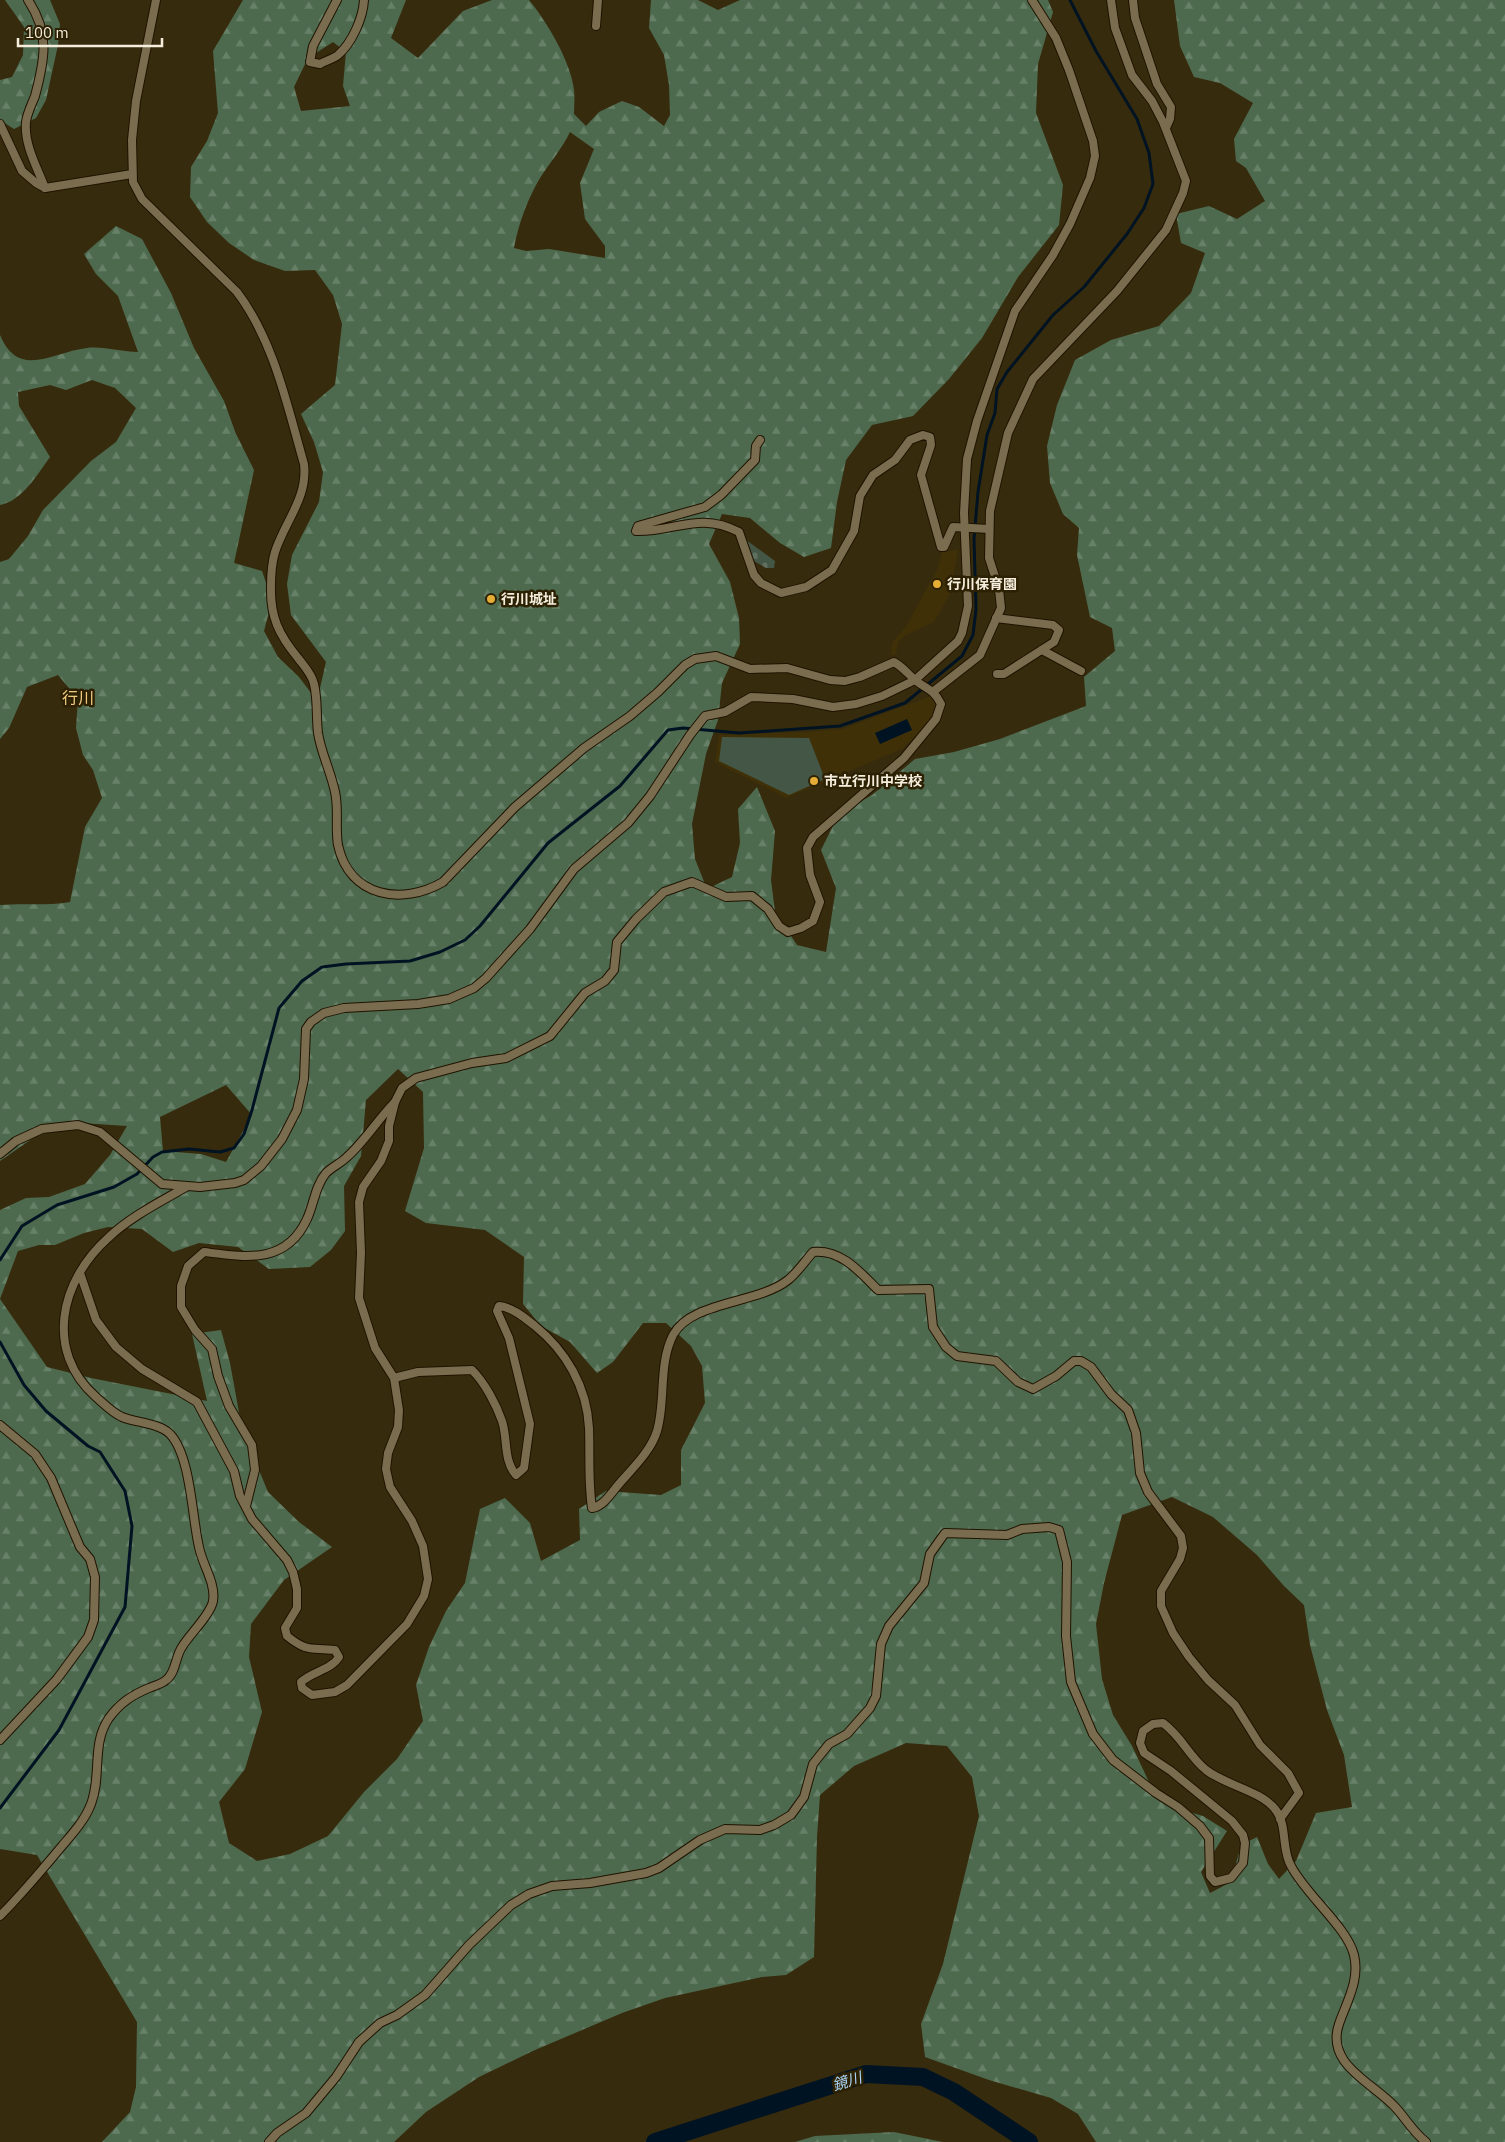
<svg xmlns="http://www.w3.org/2000/svg" width="1505" height="2142" font-family="'IBM Plex Sans','Noto Sans JP',sans-serif">
<style>
.built{fill:#3f3008}
.forest{fill:url(#forest-firs);fill-rule:evenodd}
.cemetery{fill:url(#cemetery-stones)}
.green{fill:#445746}
.water{fill:#001323}
.lines{fill:none;stroke-linecap:round;stroke-linejoin:round}
.stream{stroke:#001323;stroke-width:3}
.river{stroke:#001323;stroke-width:18}
.minor-casing{stroke:#1f1300;stroke-width:10}
.minor{stroke:#7a6c4e;stroke-width:8}
.poi-dot{fill:#e5ad35;stroke:#2d2103;stroke-width:2}
.labels{text-anchor:middle;dominant-baseline:central;stroke-width:5;stroke-linejoin:round;paint-order:stroke}
.poi-label{font-size:14px;font-weight:bold;fill:#f6eedd;stroke:#2d2103;text-anchor:start}
.water-label{font-size:15px;font-style:italic;fill:#aad6f9;stroke:#2d2103}
.quarter-label{font-size:16px;fill:#f1ca82;stroke:#2d2103}
</style>
<defs>
<pattern id="forest-firs" width="22" height="20" patternUnits="userSpaceOnUse" patternTransform="scale(1.25)"><rect width="22" height="20" fill="#4d6a4f"/><path d="M5 1l3.5 6h-7zM16 11l3.5 6h-7z" fill="#678068"/></pattern>
<pattern id="cemetery-stones" width="16" height="16" patternUnits="userSpaceOnUse" patternTransform="scale(1.25)"><rect width="16" height="16" fill="#445746"/><path d="M2 7V4a2 2 0 0 1 4 0v3zM10 15v-3a2 2 0 0 1 4 0v3z" fill="#606f60"/></pattern>
</defs>
<rect width="100%" height="100%" fill="#372b0d"/>
<g class="built">
<path d="M958,550L950,594L934,622L904,636L898,642L896,654L891,656L892,643L907,625L938,568L942,552Z"/>
<path d="M931,696L937,703L931,722L902,749L786,798L715,762L719,735L809,732L843,729Z"/>
</g>
<g class="forest">
<path d="M5,0H50L60,24L58,45L46,100L36,118L14,129L0,120V80L12,77L23,55L24,27Z"/>
<path d="M243,0H406L391,38L418,58L463,11L492,0H529C547,22 571,62 574,90C575,98 574,106 574,114L586,126L599,112L622,101L639,107L664,126L670,115L669,85L664,55L649,28L651,0H698L718,10L740,0H1048L1053,12L1038,64L1036,113L1063,185L1059,225L1018,277L982,338L949,379L913,416L872,425L846,460L837,502L831,548L804,557L780,543L750,518L722,514L709,544L730,582L739,618L740,644L722,683L718,720L706,754L692,824L695,859L707,889L732,877L740,843L738,809L757,787L775,831L771,880L775,912L797,945L826,952L836,888L821,850L839,814L872,795L915,759L954,752L1000,739L1086,706L1084,677L1115,651L1112,628L1090,617L1077,555L1079,528L1063,514L1050,483L1047,446L1057,405L1075,360L1111,340L1159,326L1191,293L1205,253L1181,243L1176,214L1209,206L1237,219L1265,201L1246,168L1236,161L1234,139L1253,103L1220,83L1194,77L1180,46L1174,0H1505V2142H1096L1078,2114L1051,2098L989,2080L925,2057L921,2024L943,1964L979,1816L972,1777L947,1746L906,1743L854,1766L820,1795L817,1837L814,1957L786,1975L762,1977L665,1998L622,2013L535,2050L479,2077L426,2112L394,2142H102L130,2112L136,2087L137,2022L37,1855L0,1849V1210L26,1198L49,1197L85,1184L110,1155L127,1126L82,1123L36,1136L0,1161V905C24,903 47,906 70,902L85,827L102,798L93,770L83,755L76,728L78,699L58,675L27,687L9,728L0,739V562L9,559L28,536L43,510L91,461L116,442L136,408L115,388L92,380L66,390L50,385L18,392L19,406L50,457C37,475 22,501 0,505V335C19,380 52,352 87,348C103,346 122,352 138,352L118,296L96,274L84,254L116,226L142,239L171,293L194,348L224,401L236,434L254,470L234,563L262,571L272,600L264,631L278,657L299,677L317,701L326,662L291,615L287,584L292,555L319,502L323,472L314,442L301,414L335,385L342,324L333,295L315,270L285,271L254,260L229,243L207,222L190,197L191,167L207,141L218,113L213,51ZM333,42L346,52L343,86L350,106L301,111L294,87L308,58ZM570,132L594,149L580,183L585,219L605,246V258L549,249L526,251L514,248C518,225 528,198 540,178C550,162 562,149 570,132ZM398,1069L423,1092L424,1148L405,1211L426,1223L485,1230L524,1257L523,1304L541,1326L570,1342L597,1373L613,1362L643,1323H666L691,1346L702,1366L705,1403L681,1450V1485L661,1495L606,1491L579,1509L580,1540L541,1561L530,1523L505,1498L480,1509L465,1583L446,1611L429,1647L416,1685L423,1721L397,1759L364,1792L328,1836L290,1854L257,1861L229,1843L219,1802L245,1769L262,1712L249,1657L251,1624L284,1580L332,1547L299,1522L268,1492L242,1429L230,1363L221,1330L192,1334L207,1401L91,1378L47,1367L0,1299L18,1251L39,1245H55L84,1233L108,1227L142,1229L173,1252L199,1243L238,1247L269,1269L310,1267L331,1250L345,1231L344,1186L361,1156L366,1100ZM226,1085L252,1115L226,1162L201,1154L163,1151L160,1117ZM1172,1497L1213,1517L1257,1555L1284,1586L1304,1605L1310,1645L1327,1710L1344,1755L1352,1807L1316,1813L1296,1861L1279,1879L1268,1864L1257,1837L1241,1845L1231,1882L1210,1893L1201,1872L1227,1831L1203,1816L1172,1807L1149,1782L1132,1746L1113,1715L1102,1679L1096,1624L1104,1583L1122,1515Z"/>
<path d="M894,2132L943,2142H795L815,2136Z"/>
</g>
<path class="cemetery" d="M746,540L775,561L774,568H766L752,560Z"/>
<path class="green" d="M722,737L809,738L825,779L789,795L719,761Z"/>
<path class="water" d="M907,719L912,730L880,744L875,733Z"/>
<g class="lines">
<g class="stream">
<path d="M0,1260L22,1226L57,1205L114,1187L137,1174L153,1157L162,1152L189,1149L220,1152L234,1148L244,1134L252,1110L279,1008L302,981L322,967L346,964L410,961L440,952L465,940L480,926L548,843L620,786L668,730L683,728L739,733L840,726L905,703L962,656L973,635L976,609L974,539L978,492L987,435L995,413L997,389L1007,372L1053,315L1084,287L1127,234L1144,208L1153,184L1149,153L1137,119L1096,51L1070,0"/>
<path d="M0,1342L24,1385L46,1411L88,1446L100,1452L125,1491L132,1526L125,1607L59,1730L0,1808"/>
</g>
<path class="river" d="M655,2142L866,2074L923,2077L954,2092L1029,2142"/>
<g class="minor-casing">
<g id="minor">
<path d="M28,0C50,33 45,59 35,96C32,104 27,113 26,122C24,145 37,167 45,188"/>
<path d="M337,0L313,46L310,62L320,64C325,61 333,59 338,55C352,43 363,18 364,0"/>
<path d="M1133,0L1135,18L1157,84L1171,107L1170,119L1166,128"/>
<path d="M596,26L598,0"/>
<path d="M0,124L22,171L36,183L45,188L132,174"/>
<path d="M760,440L756,446L755,460L721,495L705,507L638,526L636,531C675,532 699,511 739,532L754,575L761,583L781,593L806,587L832,570L854,531L860,496L873,475L895,460L910,440L923,435L930,437L931,445L921,475L941,547H944L953,527L989,529"/>
<path d="M996,618L1053,625L1059,630L1054,642L1004,674H997"/>
<path d="M1042,650L1081,671"/>
<path d="M934,691L980,655L1001,608L999,589L989,558L990,511L1008,433L1033,379L1117,291L1166,230L1183,193L1186,181L1163,122L1152,101L1132,75L1115,28L1111,0"/>
<path d="M0,1154L16,1141L42,1129L78,1125L100,1132L162,1184L200,1187L235,1183L244,1180L261,1166L282,1139L297,1110L304,1079L306,1029L311,1022L324,1013L344,1008L418,1004L449,999L474,988L486,978L530,929L574,869L628,823L650,796L690,735L705,716L725,712L751,697L793,699L833,707L856,704L882,696L915,680L958,641L962,633L968,606L964,513L967,459L977,421L1015,311L1053,255L1070,224L1090,178L1095,156L1093,141L1069,70L1056,38L1032,0"/>
<path d="M80,1273L96,1320L116,1347L142,1369L197,1402L234,1471L240,1496L252,1519L287,1560L293,1572L297,1589V1608L285,1628L287,1636C308,1653 311,1647 335,1650L339,1657C331,1670 313,1671 301,1682L302,1688L312,1695L335,1692L347,1685L407,1624L424,1596L428,1579L423,1546L412,1521L390,1487L386,1469L388,1453L398,1427L399,1410L394,1378L375,1348L359,1298L361,1253L359,1202L363,1187L381,1161L389,1141V1126L395,1102L402,1088L416,1078L472,1063L506,1058L550,1036L585,993L605,981L614,970L617,942L636,919L664,892L692,882L726,897L752,896L768,909L779,926L788,932L801,928L813,921L820,902L810,875L807,848L813,837L904,758L936,719L941,704C933,688 927,690 915,680C908,674 904,668 894,662L860,677L845,681L830,680L787,668L750,669L716,656L695,659L685,665L658,692L630,716L584,748L515,807L443,882C402,906 349,897 338,845C335,827 339,809 335,792C331,772 321,753 318,733C316,717 318,700 314,684C312,674 304,666 298,658C279,635 270,617 271,586C271,576 272,562 275,552C285,521 308,498 304,464C287,405 274,341 237,292L142,199L133,182L132,140L136,101L156,0"/>
<path d="M394,1378L418,1372L472,1370C485,1383 496,1404 502,1421C508,1439 503,1460 516,1475L524,1468L530,1424L509,1338L497,1311L499,1306C512,1307 525,1318 535,1326C566,1351 587,1387 589,1428C590,1455 588,1481 592,1508C604,1506 611,1493 619,1484C632,1469 651,1451 657,1431C666,1401 658,1365 673,1335C691,1301 758,1304 788,1280C797,1273 805,1261 813,1252C841,1249 860,1272 878,1290L929,1289L933,1327L946,1347L957,1356L996,1361L1018,1382L1033,1389L1056,1376L1074,1361H1081L1091,1367L1111,1394L1128,1410L1136,1433L1140,1473L1148,1492L1181,1536L1183,1548L1180,1559L1161,1591V1606L1173,1633L1189,1657L1208,1680L1235,1705L1260,1745L1288,1773L1299,1793L1280,1819"/>
<path d="M0,1425L35,1454L51,1478L80,1547L90,1559L95,1577L94,1620L88,1637L57,1679L0,1740"/>
<path d="M246,1506L255,1470L252,1445L229,1406L218,1376L212,1349L195,1330L181,1307V1286L188,1266L204,1252C245,1257 286,1265 307,1219C314,1204 315,1186 326,1173C332,1167 341,1163 347,1157C365,1141 378,1119 395,1102"/>
<path d="M0,1916C22,1894 42,1870 62,1846C73,1833 85,1820 91,1804C102,1776 91,1744 109,1718C120,1703 132,1695 149,1688C154,1686 162,1684 166,1680C176,1673 175,1657 182,1647C189,1635 211,1614 213,1601C216,1583 202,1564 199,1547C192,1518 191,1456 170,1434C159,1423 137,1423 122,1417C113,1413 104,1404 96,1397C44,1351 60,1281 108,1238C130,1217 160,1202 186,1187"/>
<path d="M269,2142L277,2133L306,2113L336,2077L359,2042L380,2023L397,2015L425,1995L469,1945L511,1905L529,1894L552,1886L590,1883L646,1873L659,1868L700,1840L725,1829L760,1830L774,1825L791,1815L804,1797L813,1764L829,1744L847,1734L870,1708L876,1696L881,1644L889,1626L924,1583L930,1554L945,1533L1007,1535L1022,1529L1049,1527L1059,1530L1067,1562L1066,1636L1071,1682L1093,1734L1113,1760L1156,1793L1178,1807L1200,1826L1209,1838L1210,1876L1215,1882L1231,1878L1243,1863L1245,1843L1243,1835L1232,1821L1171,1771L1144,1753L1140,1743L1143,1731L1153,1724L1163,1723C1182,1737 1188,1755 1206,1770C1225,1785 1261,1791 1275,1809C1288,1825 1281,1849 1291,1866C1306,1895 1347,1927 1354,1955C1360,1980 1347,2001 1339,2024C1325,2065 1374,2083 1396,2108C1406,2119 1414,2133 1426,2142"/>
</g>
</g>
<use href="#minor" class="minor"/>
</g>
<g class="poi-dot">
<circle cx="937" cy="584" r="5"/>
<circle cx="491" cy="599" r="5"/>
<circle cx="814" cy="781" r="5"/>
</g>
<g class="labels">
<g class="poi-label">
<text x="947" y="584">行川保育園</text>
<text x="501" y="599">行川城址</text>
<text x="824" y="781">市立行川中学校</text>
</g>
<g class="water-label">
<text transform="translate(847 2081) rotate(-17)">鏡川</text>
</g>
<g class="quarter-label">
<text x="78" y="698">行川</text>
</g>
</g>
<path d="M18 38v8h144v-8" fill="none" stroke="#f6eedd" stroke-width="2.5"/>
<text x="25" y="38" font-size="15" fill="#f6eedd" stroke="#2d2103" stroke-width="4" paint-order="stroke">100 m</text>
</svg>
